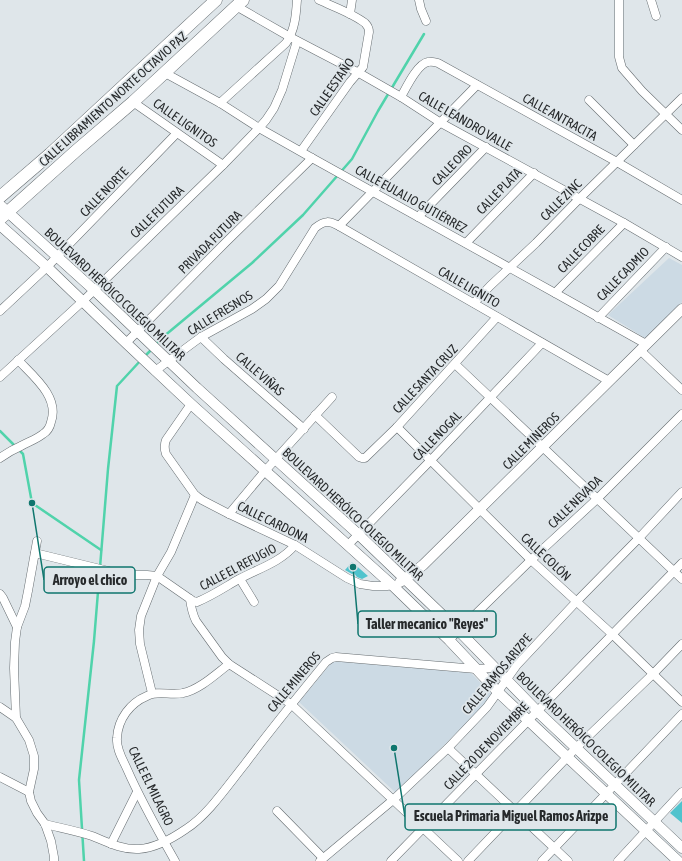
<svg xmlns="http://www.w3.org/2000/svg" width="682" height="861" font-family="'Asap Condensed',sans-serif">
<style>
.built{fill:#ccdae4}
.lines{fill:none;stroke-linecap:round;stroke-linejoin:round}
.stream{stroke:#50d3ab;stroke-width:2.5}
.building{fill:#50c3cd}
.minor-casing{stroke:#656c70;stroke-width:9}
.tertiary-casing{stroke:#656c70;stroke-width:11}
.primary-casing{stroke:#656c70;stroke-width:13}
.minor{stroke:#fff;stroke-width:8}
.tertiary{stroke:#fff;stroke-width:10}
.primary{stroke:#fff;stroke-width:12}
.labels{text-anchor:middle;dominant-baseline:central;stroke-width:3.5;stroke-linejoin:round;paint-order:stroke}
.street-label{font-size:13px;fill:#26292b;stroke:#dfe6ea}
.leader{fill:none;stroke:#0f766e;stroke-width:1.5}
.callout-dot{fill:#0f766e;stroke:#dfe6ea;stroke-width:1.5}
.callout{fill:#dfe6ea;stroke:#0f766e;stroke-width:1.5}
.callout-label{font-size:14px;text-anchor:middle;font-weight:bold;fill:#26292b}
</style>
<rect width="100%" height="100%" fill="#dfe6ea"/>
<g class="built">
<path d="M669,258L682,265V302L645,338L608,315Z"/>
<path d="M333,661L471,673L493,696L396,793L299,702Z"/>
</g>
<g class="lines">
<g class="stream">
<path d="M155,345L163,337L252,263L303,215L352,159L378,111L424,34"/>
<path d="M144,357L152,349"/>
<path d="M0,431L15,446"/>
<path d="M19,450L23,454L32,503L101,550"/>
<path d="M84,861L79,780L94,641L108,469L117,386L141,360"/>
</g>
</g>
<g class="building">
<path d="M352,562L368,576L362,579L357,577L354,573L352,574L345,570Z"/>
<path d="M682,801V823L670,813Z"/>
</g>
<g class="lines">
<g class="minor-casing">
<g id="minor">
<path d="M419,0L421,9L426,21"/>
<path d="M619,0V57L622,68L642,91L682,130"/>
<path d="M651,0L656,16"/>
<path d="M236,6L290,37L359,73L401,97L441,123L624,223L682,257"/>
<path d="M350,14L352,0"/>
<path d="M165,73L220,103L259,128L312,158L555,293L646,344"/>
<path d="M401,97C406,88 417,64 428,62C432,61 435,62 438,63L617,162L682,200"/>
<path d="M589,100L634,145"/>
<path d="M133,102L223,165"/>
<path d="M220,103L286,43C295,30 296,15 297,0"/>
<path d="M301,151L350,82L363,67L369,32C369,28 368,26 365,23C352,13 334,7 319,0"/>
<path d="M418,217L486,147"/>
<path d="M339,226L477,85"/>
<path d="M466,243L534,173"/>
<path d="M555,293L624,223"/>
<path d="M474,303L490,286L536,243L580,198L682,98"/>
<path d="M0,311L47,267L177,133"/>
<path d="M598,318L666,247"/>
<path d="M201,337L224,359L304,429"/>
<path d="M126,343L226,242L312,158"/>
<path d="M640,350L682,390"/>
<path d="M455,364L682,579"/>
<path d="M155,371L201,337L252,309L266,299L279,286L315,228C325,220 329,221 339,226L609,381"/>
<path d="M0,377L83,301L223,165L259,128L266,120L274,108L282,90L297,41"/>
<path d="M191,404L166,440C164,445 164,448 166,454L195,495L202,500L229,514L295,545L347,578L360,584L373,586H387L392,585"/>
<path d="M315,415L359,457L362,458H365L397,427L497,317"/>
<path d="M397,427L531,560L612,634L682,702"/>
<path d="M0,458C7,453 14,449 21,446C28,442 37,439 43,434C48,431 50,427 51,422C60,397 33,376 18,360"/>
<path d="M229,514L265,471L332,397"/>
<path d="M37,541L28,591L25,606L17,627L15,642L14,668L16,718L29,740L34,756V769L29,792L31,801L37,813L45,824L51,841L54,857V861"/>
<path d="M348,545L431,460L542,343"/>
<path d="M35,553L125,575H147L157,576L193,601L197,602C212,596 225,587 239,579C258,569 281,562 295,545"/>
<path d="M240,579L254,602"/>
<path d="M0,594L3,598L17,627"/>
<path d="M190,599C191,607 192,613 196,621L222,657L229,664L291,704L423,828L458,861"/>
<path d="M449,640L531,560L597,499L682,414"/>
<path d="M152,693L140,644L139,630L141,616L157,576L171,552L195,495"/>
<path d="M0,707L16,718"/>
<path d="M448,748L568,861"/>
<path d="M0,777L29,792"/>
<path d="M277,811L323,858"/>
<path d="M45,824C61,828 77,831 92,836C107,842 122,850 139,849C155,848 173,838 186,829C208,815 228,785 245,764C271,729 299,695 326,662L332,658L336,657L476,669L495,668"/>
<path d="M111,844L137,792"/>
<path d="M175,861C158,831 141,801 127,769C123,760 116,749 117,738C118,719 130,703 147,696C158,690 171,696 183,693C199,690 216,674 229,664"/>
<path d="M320,861L393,800L448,748L487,707L517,665L577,601L639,538L682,492"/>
<path d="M391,861L682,563"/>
<path d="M468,861L576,748L654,673L682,644"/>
<path d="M542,861L682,714"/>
<path d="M618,861L682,792"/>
</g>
</g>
<g class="tertiary-casing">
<g id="tertiary">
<path d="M0,205L94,290L197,388L358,534L459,631L537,711L682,848"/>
<path d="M0,225L47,267L126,343L191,404L392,585L449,640L498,692L678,861"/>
<path d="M400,582L405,579L423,565L682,309"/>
</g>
</g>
<g class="primary-casing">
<g id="primary">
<path d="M0,197L50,154L216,0"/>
<path d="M0,219L77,150L133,102L243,0"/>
</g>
</g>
<use href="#minor" class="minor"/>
<use href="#tertiary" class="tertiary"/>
<use href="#primary" class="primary"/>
</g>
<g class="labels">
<g class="street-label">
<text transform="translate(332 87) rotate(-55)">CALLE ESTAÑO</text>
<text transform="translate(113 99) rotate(-42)">CALLE LIBRAMIENTO NORTE OCTAVIO PAZ</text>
<text transform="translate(560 117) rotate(29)">CALLE ANTRACITA</text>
<text transform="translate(465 121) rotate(30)">CALLE LEANDRO VALLE</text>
<text transform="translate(185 123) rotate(35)">CALLE LIGNITOS</text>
<text transform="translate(452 165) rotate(-46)">CALLE ORO</text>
<text transform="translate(499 191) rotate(-46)">CALLE PLATA</text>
<text transform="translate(104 192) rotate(-46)">CALLE NORTE</text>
<text transform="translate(411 199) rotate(29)">CALLE EULALIO GUTIÉRREZ</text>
<text transform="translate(561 200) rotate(-45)">CALLE ZINC</text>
<text transform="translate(157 212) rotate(-44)">CALLE FUTURA</text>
<text transform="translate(210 242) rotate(-45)">PRIVADA FUTURA</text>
<text transform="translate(581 249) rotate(-46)">CALLE COBRE</text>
<text transform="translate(623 274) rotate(-46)">CALLE CADMIO</text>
<text transform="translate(469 287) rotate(30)">CALLE LIGNITO</text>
<text transform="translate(115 294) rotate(43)">BOULEVARD HERÓICO COLEGIO MILITAR</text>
<text transform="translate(220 313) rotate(-31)">CALLE FRESNOS</text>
<text transform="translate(260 374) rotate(41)">CALLE VIÑAS</text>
<text transform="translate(425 379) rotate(-47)">CALLE SANTA CRUZ</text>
<text transform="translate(437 436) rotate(-46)">CALLE NOGAL</text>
<text transform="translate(531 441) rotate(-45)">CALLE MINEROS</text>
<text transform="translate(575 502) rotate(-44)">CALLE NEVADA</text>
<text transform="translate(353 514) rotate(43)">BOULEVARD HERÓICO COLEGIO MILITAR</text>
<text transform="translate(273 522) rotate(26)">CALLE CARDONA</text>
<text transform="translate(546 557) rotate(43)">CALLE COLÓN</text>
<text transform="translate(238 567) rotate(-28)">CALLE EL REFUGIO</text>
<text transform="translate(497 674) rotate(-50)">CALLE RAMOS ARIZPE</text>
<text transform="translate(294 682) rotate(-50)">CALLE MINEROS</text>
<text transform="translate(586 739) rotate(44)">BOULEVARD HERÓICO COLEGIO MILITAR</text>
<text transform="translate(486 746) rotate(-46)">CALLE 20 DE NOVIEMBRE</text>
<text transform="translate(151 786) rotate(64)">CALLE EL MILAGRO</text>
</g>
</g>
<path class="leader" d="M32 503L44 580M353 567L358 624M394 748L405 817"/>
<g class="callout-dot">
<circle cx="32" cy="503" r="4"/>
<circle cx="353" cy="567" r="4"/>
<circle cx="394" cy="748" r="4"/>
</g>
<g class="callout">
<rect x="44" y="567" width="91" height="26" rx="4"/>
<rect x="358" y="611" width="138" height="26" rx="4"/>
<rect x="405" y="804" width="211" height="26" rx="4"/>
</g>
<g class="callout-label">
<text x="90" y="585">Arroyo el chico</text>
<text x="427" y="629">Taller mecanico "Reyes"</text>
<text x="511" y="821">Escuela Primaria Miguel Ramos Arizpe</text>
</g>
</svg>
